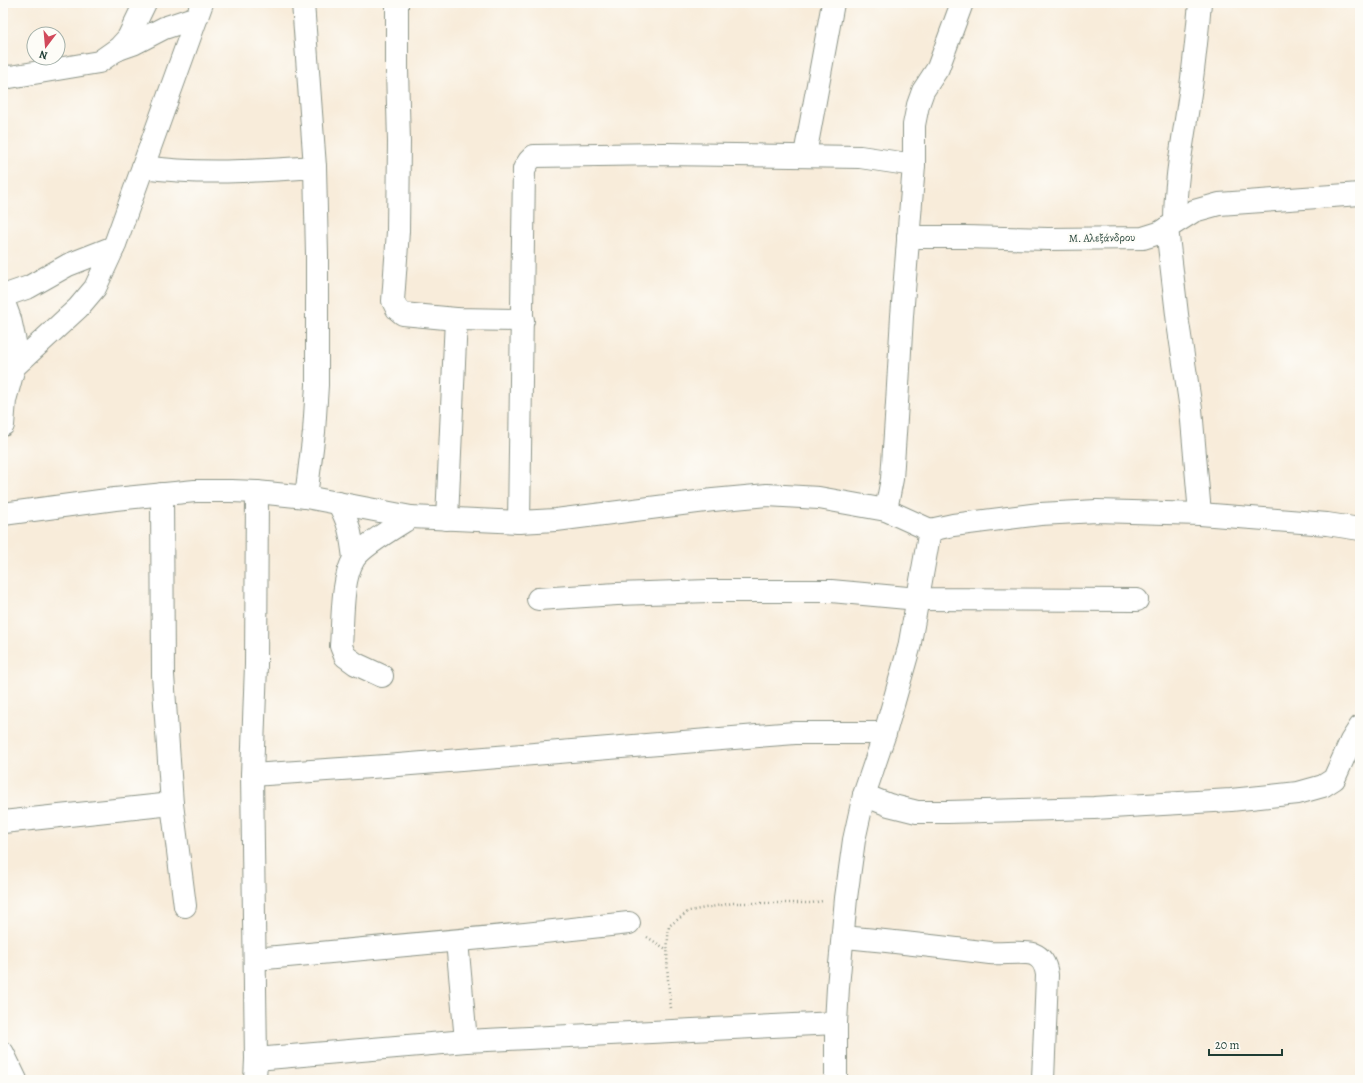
<svg xmlns="http://www.w3.org/2000/svg" width="1363" height="1083" font-family="Alegreya,serif">
<style>
.lines{fill:none;stroke-linecap:round;stroke-linejoin:round}
.minor-casing{stroke:#8c9487;stroke-width:24}
.path{stroke:#8c9487;stroke-width:2.5;stroke-dasharray:1 3;stroke-linecap:butt}
.minor{stroke:#fff;stroke-width:22}
.labels{text-anchor:middle;dominant-baseline:central;stroke-width:4;stroke-linejoin:round;paint-order:stroke}
.street-label{font-size:11px;fill:#1f3d34;stroke:#fdfcf7}
</style>
<rect width="100%" height="100%" fill="#fdfcf7"/>
<filter id="ink" filterUnits="userSpaceOnUse"><feTurbulence type="fractalNoise" baseFrequency=".025" numOctaves="2"/><feDisplacementMap in="SourceGraphic" scale="8" xChannelSelector="R" yChannelSelector="G"/><feConvolveMatrix kernelMatrix="1 2 1 2 8 2 1 2 1" color-interpolation-filters="sRGB"/></filter>
<filter id="wash" filterUnits="userSpaceOnUse"><feTurbulence type="fractalNoise" baseFrequency=".012" numOctaves="4" result="noise"/><feDisplacementMap in="SourceGraphic" scale="16" xChannelSelector="R" yChannelSelector="G"/><feGaussianBlur stdDeviation="0.9" result="paint"/><feColorMatrix in="noise" values="0 0 0 0 0 0 0 0 0 0 0 0 0 0 0 0 0 1.4 0 .05"/><feComposite in="paint" operator="in"/></filter>
<g filter="url(#wash)">
<rect width="100%" height="100%" fill="#f8ecda"/>
</g>
<g filter="url(#ink)">
<g class="lines">
<g class="minor-casing">
<g id="minor">
<path d="M303,3L315,167L317,255V385L314,432L306,497"/>
<path d="M397,3V69L399,142L398,231L393,301L397,309L403,314L456,319L523,320"/>
<path d="M117,50L128,38L145,3"/>
<path d="M3,76L10,77L99,62L116,50L133,44L164,28L197,17"/>
<path d="M805,155L833,3"/>
<path d="M143,167C201,175 256,171 315,167"/>
<path d="M1175,222C1175,181 1183,141 1189,100C1194,68 1197,35 1200,3"/>
<path d="M1167,228L1178,323L1191,409L1200,514"/>
<path d="M908,237H965L1048,239L1143,238L1159,233L1194,211L1219,204L1360,194"/>
<path d="M3,296L29,287L68,265L114,247"/>
<path d="M3,300L10,319L15,342L14,367"/>
<path d="M3,425L5,400L14,367L78,308L95,288L114,247L202,3"/>
<path d="M257,492L256,665L252,775L256,1059L466,1041L836,1023"/>
<path d="M162,494L163,675L172,804L185,906"/>
<path d="M338,503C350,523 351,536 354,558"/>
<path d="M886,510L892,479L897,403L902,316L914,165V125L918,105L923,91L938,68L962,3"/>
<path d="M3,514L115,499L195,491H231L257,492L306,497L411,517L519,522L556,520L713,500L767,495L819,498L886,510L930,530L953,525L1040,514L1097,511L1200,514L1327,524L1360,529"/>
<path d="M447,519L456,319"/>
<path d="M519,522L524,169L529,161L534,156L664,154L860,157L914,165"/>
<path d="M538,599L617,594L709,591H831L918,599L1137,600"/>
<path d="M382,676L356,664L345,656L341,646C343,621 341,580 354,559C362,546 397,526 411,517"/>
<path d="M252,775L386,766L795,733H885"/>
<path d="M864,795L889,805L917,812H947L1094,808L1231,800L1298,793L1323,786L1334,779L1351,741L1360,727"/>
<path d="M3,822L172,804"/>
<path d="M843,937C892,941 941,947 990,953C1001,954 1024,951 1033,954C1043,958 1046,966 1047,975L1043,1080"/>
<path d="M457,941L466,1041"/>
<path d="M255,959L525,934L629,923"/>
<path d="M3,1053L16,1080"/>
<path d="M255,1080L256,1059"/>
<path d="M836,1080V1023L838,987L846,898L854,840L864,795L885,733L909,648L930,530"/>
</g>
</g>
<g class="path">
<path d="M647,937L666,949"/>
<path d="M671,1008C667,980 666,954 669,926L689,911L733,903H811L823,901"/>
</g>
<use href="#minor" class="minor"/>
</g>
</g>
<g class="labels">
<g class="street-label">
<text transform="translate(1102 238) rotate(-1)">Μ. Αλεξάνδρου</text>
</g>
</g>
<rect width="1363" height="1083" fill="none" stroke="#fdfcf7" stroke-width="16"/>
<g transform="translate(46 46) rotate(196)"><circle r="19" fill="#fdfcf7" stroke="#a4b0a9"/>
<path d="M0-3L7 15L0 10L-7 15Z" fill="#d1495b"/>
<text y="-6" font-size="11" font-weight="bold" text-anchor="middle" fill="#1f3d34">N</text>
</g>
<path d="M1209 1049v6h73v-6" fill="none" stroke="#1f3d34" stroke-width="2"/>
<text x="1215" y="1049" font-size="12" fill="#1f3d34" stroke="#fdfcf7" stroke-width="3" paint-order="stroke">20 m</text>
</svg>
